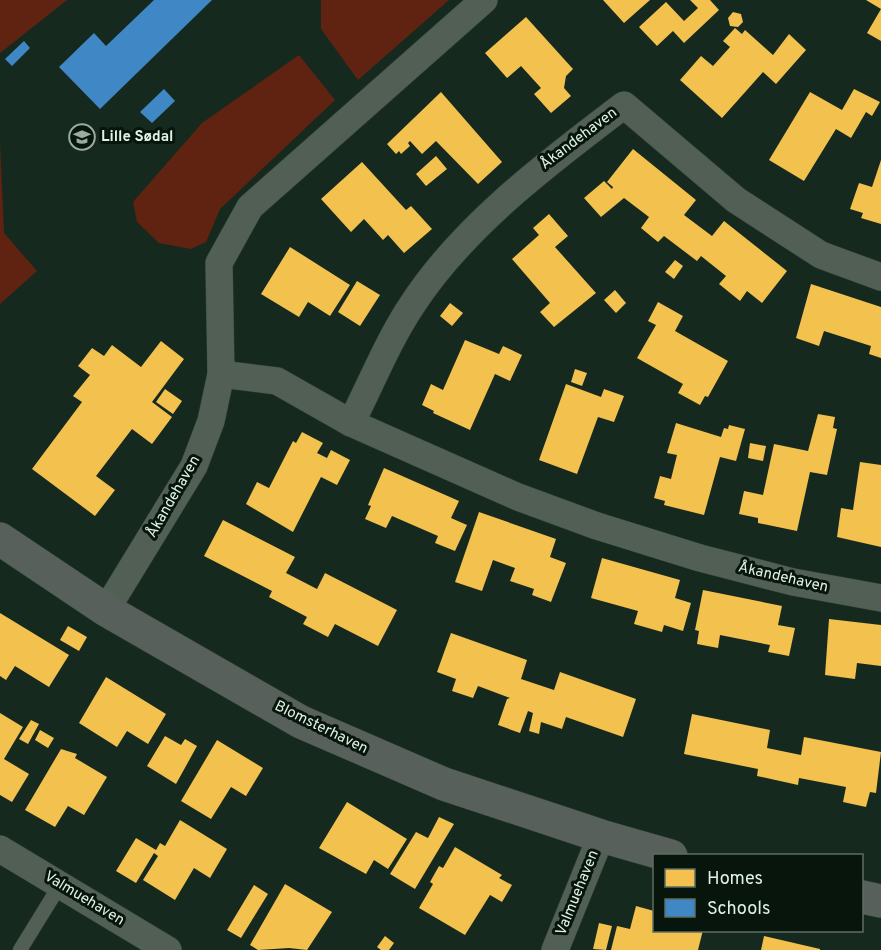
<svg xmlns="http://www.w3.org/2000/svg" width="881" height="950" font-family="Overpass,sans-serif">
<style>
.green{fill:#602311}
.homes{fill:#f2c14e}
.schools{fill:#3f88c5}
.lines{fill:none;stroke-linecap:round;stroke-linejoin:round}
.lane-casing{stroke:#34423a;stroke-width:15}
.street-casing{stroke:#34423a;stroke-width:28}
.secondary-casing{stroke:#34423a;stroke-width:34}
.lane{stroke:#515f55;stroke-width:14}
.street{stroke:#515f55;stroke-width:27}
.secondary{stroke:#57605a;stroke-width:33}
.labels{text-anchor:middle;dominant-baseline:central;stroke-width:6;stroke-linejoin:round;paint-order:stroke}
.poi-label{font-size:15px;font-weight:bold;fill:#dff3e5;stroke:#07150c;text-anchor:start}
.street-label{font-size:15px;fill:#dff3e5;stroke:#07150c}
</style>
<rect width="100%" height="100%" fill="#16291e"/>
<g class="green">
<path d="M0,0H67L0,53Z"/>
<path d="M321,0H449L358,80L321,29Z"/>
<path d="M299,55L335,100L220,209L206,242L191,249L159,243L137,222L133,202L202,123Z"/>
<path d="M0,142L4,233L37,271L0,304Z"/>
</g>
<g class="homes">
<path d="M603,0H650L624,23Z"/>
<path d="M690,0H710L719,10L684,43L673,31L657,46L639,27L666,2L684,21L698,8Z"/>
<path d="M866,0H881V9Z"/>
<path d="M881,9V41L867,33Z"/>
<path d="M733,12L741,14L743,22L738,27L730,26L728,18Z"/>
<path d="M526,17L573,69L566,76L564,88L571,96L551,113L534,94L541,88L521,66L507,78L485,53Z"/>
<path d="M735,28L742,34L745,30L773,55L789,34L806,50L776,84L763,72L722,118L680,80L701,56L713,66L730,47L723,41Z"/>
<path d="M854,89L880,102L872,116L866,112L851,138L836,129L804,181L769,160L810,92L842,110Z"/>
<path d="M441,92L502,162L478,184L436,141L422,154L410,141L408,143L410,146L401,154L399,151L396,154L387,144Z"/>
<path d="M633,149L696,200L684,215L712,236L724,221L787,271L762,303L747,291L740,301L719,284L726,276L701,256L697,261L664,236L658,242L641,228L649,217L624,198L601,217L584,198L604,181L612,189L613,187L607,182Z"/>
<path d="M436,156L447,169L426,186L416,174Z"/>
<path d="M881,160V224L861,218L863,213L850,209L859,183L872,187Z"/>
<path d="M362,162L406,210L411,206L432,229L404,253L388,235L383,240L364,219L351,232L321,199Z"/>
<path d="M549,214L568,236L555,247L596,293L554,327L540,312L550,303L512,259L539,235L533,228Z"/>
<path d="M290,247L350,285L330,316L308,302L299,317L261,294Z"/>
<path d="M675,260L683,266L674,279L665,272Z"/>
<path d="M357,281L380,295L360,326L338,312Z"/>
<path d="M811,284L881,307V358L869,354L871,346L824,331L819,346L796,338Z"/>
<path d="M615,290L626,303L616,313L604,300Z"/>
<path d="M658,302L683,316L675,331L728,361L708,397L705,396L700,405L678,393L683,384L637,358L656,325L648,321Z"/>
<path d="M450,303L463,313L452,326L440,316Z"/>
<path d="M465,340L499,354L503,346L522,355L510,381L495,374L470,430L433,413L434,411L422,405L431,384L443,390Z"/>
<path d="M161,341L184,359L152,402L172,417L152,444L132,429L96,476L115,490L95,516L32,469L82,402L73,396L90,375L78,366L92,348L104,356L112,345L141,367Z"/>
<path d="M575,369L587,373L582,386L571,382Z"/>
<path d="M566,384L601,397L604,389L624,396L614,422L598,417L577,474L539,460Z"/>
<path d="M165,389L182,401L173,414L156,402Z"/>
<path d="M818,414L835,417L833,428L837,429L827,475L810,472L797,531L758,523V518L739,514L744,491L763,495L774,444L808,451Z"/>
<path d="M676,423L721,437L724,428L728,429L729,425L745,429L736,461L720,457L704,515L664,505L665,501L654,498L660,476L671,479L677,455L667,453Z"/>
<path d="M302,432L323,443L317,453L327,458L331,450L350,460L337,485L321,477L293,532L246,504L257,482L269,488L293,441L296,443Z"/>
<path d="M750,443L766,446L763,461L748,458Z"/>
<path d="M860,462L881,465V547L837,537L841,508L853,510Z"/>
<path d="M384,468L459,501L451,518L467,525L455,551L435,543L438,536L392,516L386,528L365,519L371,506L368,505Z"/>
<path d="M479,512L556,539L550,557L566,563L551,602L532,595L534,589L510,581L515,568L493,560L482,591L455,582Z"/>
<path d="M223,520L295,557L286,573L317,589L325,573L397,610L378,646L335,624L328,637L303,624L307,617L269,597L272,591L204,556Z"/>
<path d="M602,558L680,580L675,598L691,603L683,631L664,625L662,632L634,624L638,611L591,598Z"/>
<path d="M703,590L782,606L778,625L795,628L789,656L768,652L770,645L720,635L718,648L697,644L699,631L695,630Z"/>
<path d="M0,613L69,655L49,687L15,666L6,680L0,676Z"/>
<path d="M829,619L881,625V666L857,663L855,679L825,675Z"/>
<path d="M68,626L87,637L79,651L60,640Z"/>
<path d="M451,633L527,660L521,679L554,690L560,672L636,699L623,737L566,717L562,729L541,722L539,734L529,731L533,713L528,711L520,733L498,725L507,699L510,698L478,686L473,698L452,691L456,679L437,672Z"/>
<path d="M106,677L166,714L148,744L127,731L117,747L79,723Z"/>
<path d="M0,713L23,727L4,759L29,774L12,802L0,795Z"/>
<path d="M692,714L770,730L767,748L801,755L804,737L881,752L876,793L870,792L866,807L843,802L846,787L799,778L798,785L757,776L758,769L684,754Z"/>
<path d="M31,720L39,724L28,744L19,739Z"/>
<path d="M40,730L54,738L48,748L35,740Z"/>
<path d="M165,736L181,745L185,739L197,746L176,784L147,766Z"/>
<path d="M217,740L263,768L246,796L231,787L211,819L181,801Z"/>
<path d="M61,749L77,754L75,758L107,777L84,815L68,806L55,827L25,810Z"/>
<path d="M347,802L407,839L388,869L374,860L366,874L319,848Z"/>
<path d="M439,817L454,824L415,889L390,874L416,832L428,838Z"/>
<path d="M180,820L227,849L210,878L194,868L175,900L143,880L158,856L154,853L136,883L116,871L136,838L156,850L160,843L165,846Z"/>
<path d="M455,847L502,875L499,878L512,885L502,902L490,895L465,935L419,908L433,884L430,882L439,866L443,868Z"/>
<path d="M285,884L332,912L307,950L289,948L258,950L250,945Z"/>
<path d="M254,885L268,894L241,938L227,930Z"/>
<path d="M636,906L654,911V930H703L698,950H611L617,926L630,929Z"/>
<path d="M599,923L612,926L606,950L593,949Z"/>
<path d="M385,936L394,943L389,950H381L377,947Z"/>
<path d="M764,936L820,949V950H761Z"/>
</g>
<g class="schools">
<path d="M154,0H212L100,109L59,67L94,33L106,46Z"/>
<path d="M24,41L30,48L12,66L5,59Z"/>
<path d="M164,89L175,101L152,123L140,112Z"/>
</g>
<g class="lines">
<g class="lane-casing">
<path id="lane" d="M20,950L60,885"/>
</g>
<g class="street-casing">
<g id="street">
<path d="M221,374L277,381L351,423L518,497L597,526L700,558L793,582L881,598"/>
<path d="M351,423C371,384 388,341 412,305C464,225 549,162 624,105L736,200L821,255L881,277"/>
<path d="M106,610L194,466L211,421L221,374L219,263L250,207L484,0"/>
<path d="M0,849L168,950"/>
<path d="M555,950L601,836"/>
</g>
</g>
<g class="secondary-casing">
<g id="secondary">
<path d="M0,539L106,610L301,722L444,784L601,836L671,856"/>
<path d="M862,897L881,901"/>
</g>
</g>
<use href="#lane" class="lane"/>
<use href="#street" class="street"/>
<use href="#secondary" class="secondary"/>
</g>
<defs>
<g id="school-ring" transform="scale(1.35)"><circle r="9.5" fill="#07150c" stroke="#99ac9f" stroke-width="1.5"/><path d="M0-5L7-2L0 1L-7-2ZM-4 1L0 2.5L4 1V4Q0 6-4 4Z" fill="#99ac9f"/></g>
</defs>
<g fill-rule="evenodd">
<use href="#school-ring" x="82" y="137"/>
</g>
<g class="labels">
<g class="poi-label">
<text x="101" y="137">Lille Sødal</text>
</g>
<g class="street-label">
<text transform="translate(579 139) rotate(-37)">Åkandehaven</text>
<text transform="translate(174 497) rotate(-60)">Åkandehaven</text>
<text transform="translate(783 578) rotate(13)">Åkandehaven</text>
<text transform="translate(321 728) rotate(26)">Blomsterhaven</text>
<text transform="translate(578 893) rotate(-68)">Valmuehaven</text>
<text transform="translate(84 899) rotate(31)">Valmuehaven</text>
</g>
</g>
<rect x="653" y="854" width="210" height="78" fill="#07150c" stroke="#5d6e63" stroke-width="1.5"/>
<rect x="665" y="869" width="30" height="18" fill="#f2c14e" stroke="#5d6e63" stroke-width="1.5"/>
<text x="707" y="884" font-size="18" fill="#dff3e5">Homes</text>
<rect x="665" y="899" width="30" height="18" fill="#3f88c5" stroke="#5d6e63" stroke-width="1.5"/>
<text x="707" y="914" font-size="18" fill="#dff3e5">Schools</text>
</svg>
